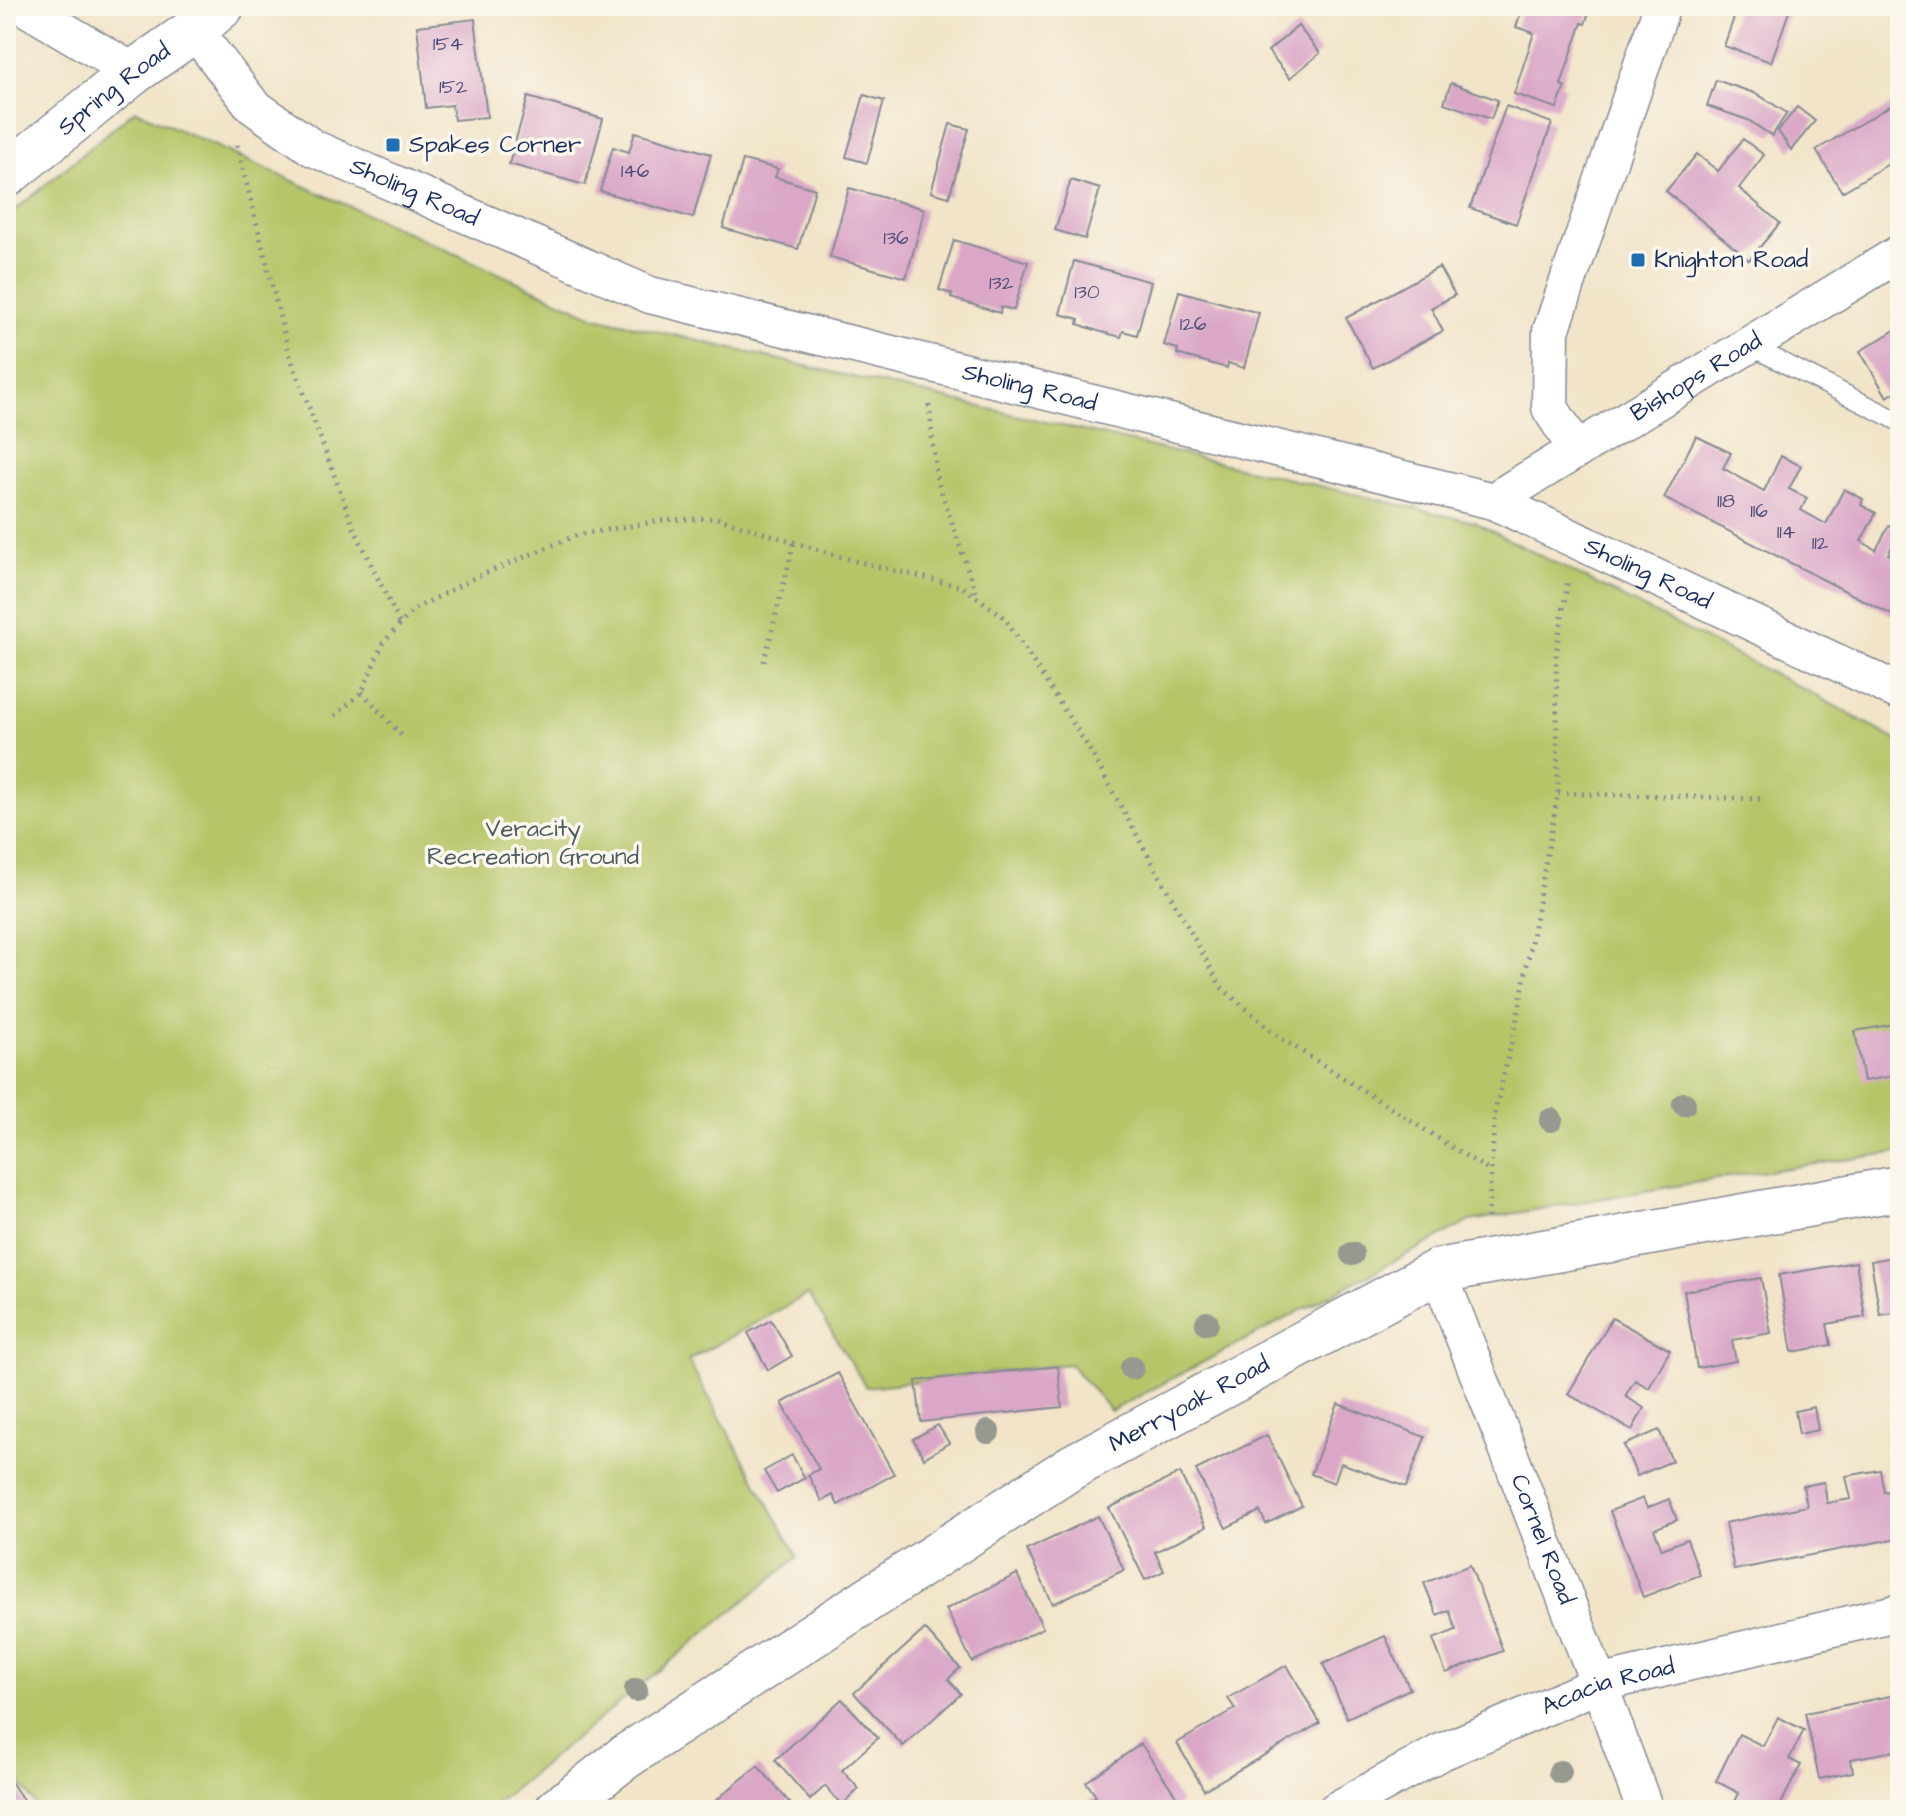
<svg xmlns="http://www.w3.org/2000/svg" width="1906" height="1816" font-family="'Architects Daughter',sans-serif">
<style>
.green{fill:#b6c567;stroke:#687a62;stroke-width:2}
.building{fill:#daa7c7}
.lines{fill:none;stroke-linecap:round;stroke-linejoin:round}
.lane-casing{stroke:#868a93;stroke-width:21}
.street-casing{stroke:#868a93;stroke-width:39}
.secondary-casing{stroke:#868a93;stroke-width:47}
.path{stroke:#868a93;stroke-width:5;stroke-dasharray:2 6;stroke-linecap:butt}
.lane{stroke:#fff;stroke-width:18}
.street{stroke:#fff;stroke-width:36}
.secondary{stroke:#fff;stroke-width:44}
.tree{fill:#95998f}
.poi-dot{fill:#1f6fb2;stroke:#fbf7ec;stroke-width:3}
.labels{text-anchor:middle;dominant-baseline:central;stroke-width:7;stroke-linejoin:round;paint-order:stroke}
.number-label{font-size:20px;fill:#4b4d78}
.street-label{font-size:24px;fill:#1b2f5e;stroke:#fbf7ec}
.poi-label{font-size:24px;fill:#1b2f5e;stroke:#fbf7ec;text-anchor:start}
.park-label{font-size:24px;fill:#4a5c61;stroke:#fbf7ec}
</style>
<rect width="100%" height="100%" fill="#fbf7ec"/>
<filter id="ink" filterUnits="userSpaceOnUse"><feTurbulence type="fractalNoise" baseFrequency=".0125" numOctaves="2"/><feDisplacementMap in="SourceGraphic" scale="16" xChannelSelector="R" yChannelSelector="G"/><feConvolveMatrix kernelMatrix="1 2 1 2 8 2 1 2 1" color-interpolation-filters="sRGB"/></filter>
<filter id="wash" filterUnits="userSpaceOnUse"><feTurbulence type="fractalNoise" baseFrequency=".006" numOctaves="4" result="noise"/><feDisplacementMap in="SourceGraphic" scale="32" xChannelSelector="R" yChannelSelector="G"/><feGaussianBlur stdDeviation="1.8" result="paint"/><feColorMatrix in="noise" values="0 0 0 0 0 0 0 0 0 0 0 0 0 0 0 0 0 1.4 0 .05"/><feComposite in="paint" operator="in"/></filter>
<g filter="url(#wash)">
<rect width="100%" height="100%" fill="#f1e4c8"/>
<path class="green" d="M135,110L596,317L1474,522L1813,694L1900,742V1152L1746,1174L1470,1221L1111,1411L1070,1364L866,1387L808,1294L688,1360L798,1557L488,1810H39L6,1762V218Z"/>
<g id="blocks">
<g class="building">
<path d="M1523,6H1591L1585,24L1582,23L1571,54L1561,85L1565,87L1557,108L1514,94L1534,33L1516,27Z"/>
<path d="M1738,6H1791L1771,62L1724,46Z"/>
<path d="M475,19L487,117L454,120L452,105L426,108L417,26Z"/>
<path d="M1298,26L1320,53L1290,78L1268,51Z"/>
<path d="M1716,80L1757,94L1787,113L1772,136L1748,120L1707,106Z"/>
<path d="M1451,83L1498,100L1491,119L1444,103Z"/>
<path d="M864,95L884,101L867,163L846,157Z"/>
<path d="M528,97L603,119L585,185L509,164Z"/>
<path d="M1900,100V157L1842,192L1816,150Z"/>
<path d="M1506,106L1552,123L1516,224L1470,208Z"/>
<path d="M1797,107L1815,121L1791,150L1778,131Z"/>
<path d="M950,124L969,129L949,197L931,192Z"/>
<path d="M635,132L711,154L693,218L600,191L613,147L629,152Z"/>
<path d="M1743,139L1764,155L1739,188L1780,223L1749,260L1666,191L1697,154L1718,171Z"/>
<path d="M743,160L778,169L775,177L815,189L798,249L723,228Z"/>
<path d="M1071,180L1100,189L1085,239L1055,230Z"/>
<path d="M849,188L925,209L906,278L830,257Z"/>
<path d="M954,240L1028,262L1014,310L1001,307L1000,313L951,298L952,294L939,290Z"/>
<path d="M1074,261L1151,282L1137,335L1123,331L1121,337L1098,331L1078,324L1079,319L1060,314Z"/>
<path d="M1439,267L1455,295L1431,308L1443,331L1373,368L1346,318Z"/>
<path d="M1179,291L1259,313L1244,368L1228,363L1227,368L1177,354L1178,349L1164,345Z"/>
<path d="M1900,327V389L1887,397L1860,351Z"/>
<path d="M1696,436L1731,453L1723,468L1764,491L1781,456L1801,466L1789,489L1807,498L1801,510L1826,524L1844,489L1863,499L1861,505L1876,513L1861,541L1876,550L1889,525L1900,530L1888,554L1900,561V619L1664,498Z"/>
<path d="M1900,1023V1075L1864,1081L1855,1031Z"/>
<path d="M1900,1256V1312L1880,1315L1871,1261Z"/>
<path d="M1856,1262L1865,1317L1827,1324L1831,1345L1792,1352L1779,1275Z"/>
<path d="M1761,1278L1771,1333L1732,1340L1736,1361L1697,1368L1684,1291Z"/>
<path d="M1612,1318L1670,1350L1649,1388L1635,1380L1625,1396L1644,1408L1632,1430L1568,1394Z"/>
<path d="M771,1320L792,1356L768,1370L748,1333Z"/>
<path d="M1058,1366L1062,1407L921,1422L916,1381Z"/>
<path d="M838,1373L894,1474L838,1505L833,1495L822,1501L808,1475L819,1469L782,1403Z"/>
<path d="M1338,1404L1425,1437L1406,1487L1341,1463L1334,1483L1311,1474Z"/>
<path d="M1814,1407L1818,1430L1799,1434L1795,1411Z"/>
<path d="M938,1425L949,1443L924,1458L913,1439Z"/>
<path d="M1659,1430L1672,1461L1637,1476L1624,1445Z"/>
<path d="M1267,1435L1302,1506L1266,1524L1260,1511L1226,1528L1196,1470Z"/>
<path d="M792,1455L805,1478L777,1493L764,1471Z"/>
<path d="M1880,1470L1884,1492L1889,1491L1898,1538L1734,1570L1725,1523L1807,1506L1803,1486L1824,1482L1827,1503L1851,1499L1846,1476Z"/>
<path d="M1180,1473L1206,1527L1155,1552L1164,1571L1145,1580L1109,1508Z"/>
<path d="M1643,1498L1647,1508L1669,1499L1677,1520L1654,1529L1662,1549L1687,1539L1700,1575L1643,1597L1610,1511Z"/>
<path d="M1098,1516L1124,1570L1053,1604L1027,1550Z"/>
<path d="M1470,1565L1503,1651L1446,1673L1433,1639L1456,1630L1449,1610L1437,1615L1424,1583Z"/>
<path d="M1017,1574L1043,1628L972,1662L946,1609Z"/>
<path d="M925,1629L960,1668L948,1679L961,1694L903,1746L854,1693Z"/>
<path d="M1385,1636L1410,1689L1347,1718L1323,1664Z"/>
<path d="M1287,1665L1320,1723L1204,1790L1177,1743L1235,1709L1228,1698Z"/>
<path d="M1900,1694V1750L1851,1759L1853,1772L1819,1779L1805,1713Z"/>
<path d="M842,1699L878,1738L842,1770L859,1789L842,1805L825,1786L810,1800L775,1760Z"/>
<path d="M1778,1717L1804,1730L1789,1759L1801,1765L1789,1788L1778,1810L1766,1806L1764,1810H1731L1739,1793L1716,1781L1739,1734L1763,1746Z"/>
<path d="M1141,1744L1181,1803L1171,1810H1075L1096,1796L1086,1782Z"/>
<path d="M758,1766L796,1810H705L727,1791Z"/>
<path d="M9,1779L28,1807L23,1810H6V1782Z"/>
</g>
</g>
</g>
<g filter="url(#ink)">
<use href="#blocks" fill-opacity="0" stroke="#868a93" stroke-width="2"/>
<g class="lines">
<g class="lane-casing">
<path id="lane" d="M1750,346L1900,422"/>
</g>
<g class="street-casing">
<g id="street">
<path d="M23,6L134,72"/>
<path id="s1" d="M194,30L253,106L313,148L650,295L1493,501L1900,692"/>
<path d="M1577,450L1550,408L1551,331L1662,6"/>
<path id="s2" d="M1493,501L1900,253"/>
<path id="s3" d="M1438,1271L1599,1684L1645,1810"/>
<path id="s4" d="M1336,1810L1439,1753L1599,1684L1900,1612"/>
</g>
</g>
<g class="secondary-casing">
<g id="secondary">
<path id="s5" d="M6,175L134,72L194,30L222,6"/>
<path id="s6" d="M557,1810L625,1757L1072,1467L1438,1271L1900,1188"/>
</g>
</g>
<g class="path">
<path d="M237,145L289,353L353,526L400,624"/>
<path d="M929,405L936,476L977,596"/>
<path d="M764,662L794,543"/>
<path d="M362,692L401,735"/>
<path d="M335,716L362,692L383,643L413,610L472,579L577,535L665,520L717,518L851,560L963,587L1004,617L1087,745L1221,987L1276,1035L1491,1172"/>
<path d="M1558,793L1763,799"/>
<path d="M1488,1218L1495,1111L1518,1015L1558,793L1556,654L1568,579"/>
</g>
<use href="#lane" class="lane"/>
<use href="#street" class="street"/>
<use href="#secondary" class="secondary"/>
</g>
<g class="tree">
<circle cx="1684" cy="1104" r="12"/>
<circle cx="1551" cy="1120" r="12"/>
<circle cx="1352" cy="1254" r="12"/>
<circle cx="1207" cy="1323" r="12"/>
<circle cx="1132" cy="1368" r="12"/>
<circle cx="988" cy="1432" r="12"/>
<circle cx="636" cy="1690" r="12"/>
<circle cx="1560" cy="1772" r="12"/>
</g>
</g>
<g class="poi-dot">
<rect x="385" y="137" width="16" height="16" rx="4"/>
<rect x="1630" y="252" width="16" height="16" rx="4"/>
</g>
<g class="labels">
<g class="number-label">
<text x="448" y="44">154</text>
<text x="453" y="87">152</text>
<text x="635" y="171">146</text>
<text x="896" y="238">136</text>
<text x="1001" y="283">132</text>
<text x="1087" y="292">130</text>
<text x="1193" y="324">126</text>
<text x="1726" y="501">118</text>
<text x="1759" y="511">116</text>
<text x="1786" y="532">114</text>
<text x="1820" y="543">112</text>
</g>
<g class="street-label">
<text stroke="none"><textPath href="#s5" startOffset="138">Spring Road</textPath></text>
<text stroke="none"><textPath href="#s1" startOffset="280">Sholing Road</textPath></text>
<text stroke="none"><textPath href="#s2" startOffset="238">Bishops Road</textPath></text>
<text stroke="none"><textPath href="#s1" startOffset="928">Sholing Road</textPath></text>
<text stroke="none"><textPath href="#s1" startOffset="1576">Sholing Road</textPath></text>
<text stroke="none"><textPath href="#s6" startOffset="752">Merryoak Road</textPath></text>
<text stroke="none"><textPath href="#s3" startOffset="288">Cornel Road</textPath></text>
<text stroke="none"><textPath href="#s4" startOffset="300">Acacia Road</textPath></text>
</g>
<g class="poi-label">
<text x="409" y="145">Spakes Corner</text>
<text x="1654" y="260">Knighton Road</text>
</g>
<g class="park-label">
<text x="533" y="829">Veracity<tspan x="533" dy="28">Recreation Ground</tspan></text>
</g>
</g>
<rect width="1906" height="1816" fill="none" stroke="#fbf7ec" stroke-width="32"/>
</svg>
